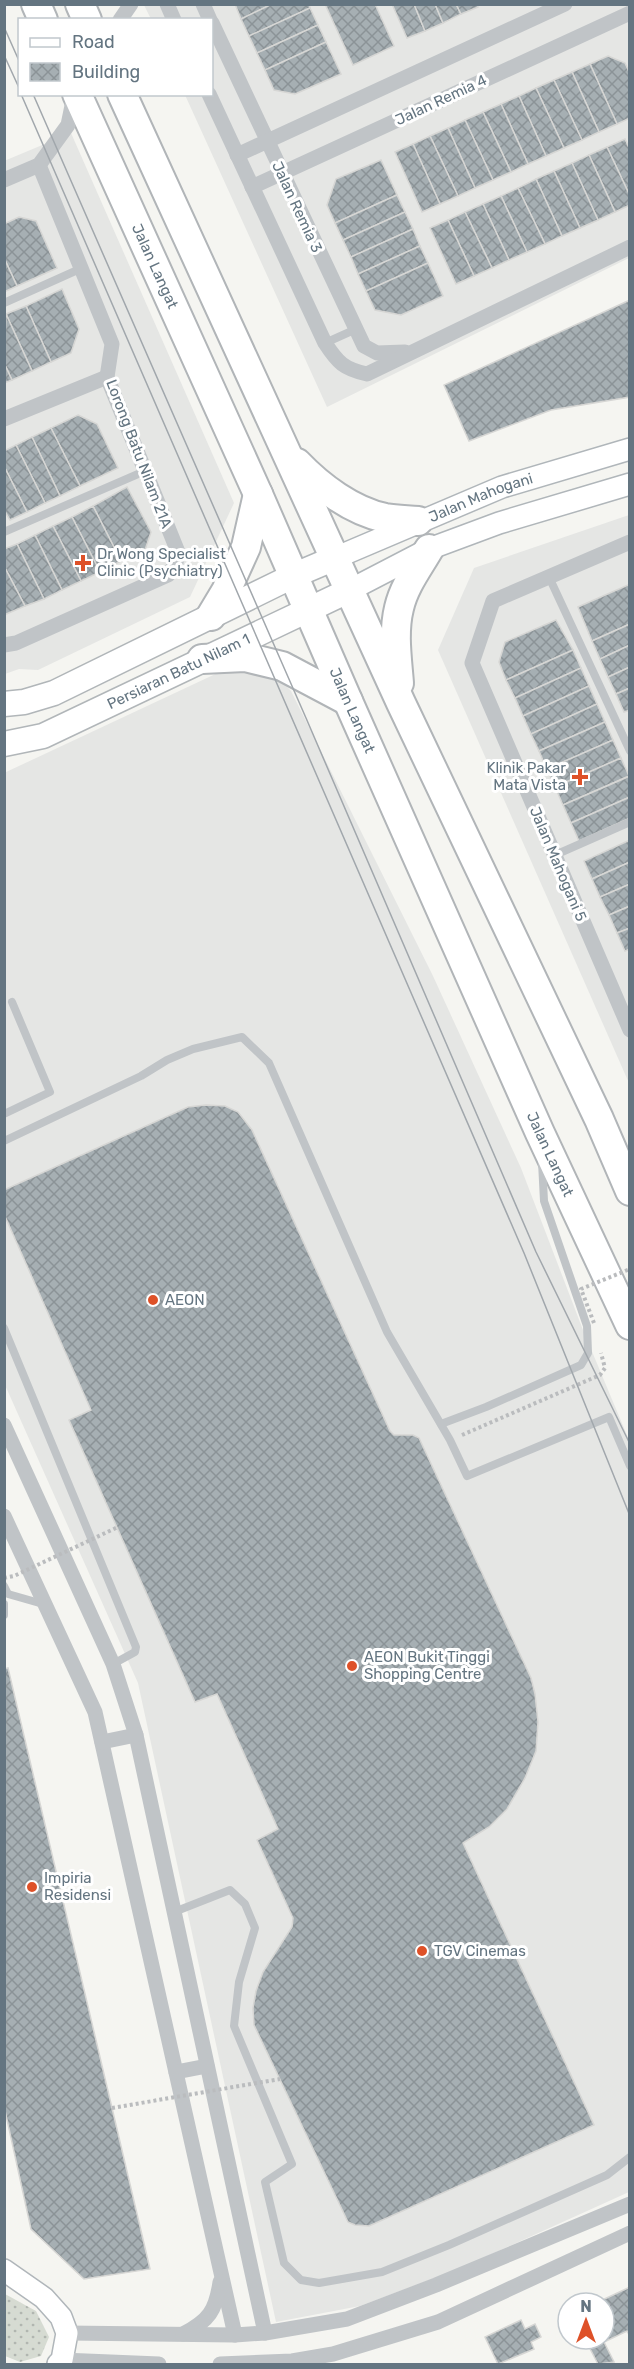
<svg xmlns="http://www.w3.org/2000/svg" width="634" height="2369" font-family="Rubik,sans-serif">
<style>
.built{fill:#e5e6e4}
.grass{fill:url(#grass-dots)}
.building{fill:url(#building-cross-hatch);stroke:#d6d6d4;stroke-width:1.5}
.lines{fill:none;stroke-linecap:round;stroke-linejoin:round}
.secondary-casing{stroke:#b0b6ba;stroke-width:24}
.primary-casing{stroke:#b1b6b9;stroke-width:27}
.highway-casing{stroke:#b1b5b8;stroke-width:32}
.path{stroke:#babcbe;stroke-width:4;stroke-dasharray:3 3;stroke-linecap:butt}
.lane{stroke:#c0c4c7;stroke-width:8}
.street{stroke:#c0c4c7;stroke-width:15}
.secondary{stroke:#fff;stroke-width:21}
.primary{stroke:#fff;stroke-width:24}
.highway{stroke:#fff;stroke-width:28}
.tram{stroke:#a1a7ac;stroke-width:1.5}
.path-bridge{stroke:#babcbe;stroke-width:4;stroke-dasharray:3 3;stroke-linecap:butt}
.poi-dot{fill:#de5128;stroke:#fff;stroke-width:2}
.labels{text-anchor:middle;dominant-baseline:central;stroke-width:6;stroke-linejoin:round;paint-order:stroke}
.street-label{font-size:15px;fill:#647581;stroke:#fff}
.poi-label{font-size:15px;fill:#647581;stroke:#fff;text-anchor:start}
</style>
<defs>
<pattern id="grass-dots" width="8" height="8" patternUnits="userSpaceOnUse" patternTransform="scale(1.5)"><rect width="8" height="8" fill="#d6dbd2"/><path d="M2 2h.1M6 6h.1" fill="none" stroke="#b1b6b0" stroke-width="1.8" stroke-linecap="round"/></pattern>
<pattern id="building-cross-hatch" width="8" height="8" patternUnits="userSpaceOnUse" patternTransform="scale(1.5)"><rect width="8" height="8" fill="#a6afb3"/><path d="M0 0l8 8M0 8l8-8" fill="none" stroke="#8b9397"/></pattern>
</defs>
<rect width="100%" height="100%" fill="#f5f5f1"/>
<g class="built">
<path d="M144,5H629V258L327,407L185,95L212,94V20L151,19Z"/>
<path d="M71,133L234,503L190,597L38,670L19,669L5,674L4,161Z"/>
<path d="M629,515V1083L438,650L474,568Z"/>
<path d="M224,670L275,674L291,691L433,976L521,1168L583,1330L629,1440V2192L461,2268L360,2306L276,2322L138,1683L5,1385L4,773Z"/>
</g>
<path class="grass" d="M5,2294L36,2311L49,2337L41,2356L20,2362L5,2356Z"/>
<g class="building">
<path d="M235,4H272L241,19Z"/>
<path d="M272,4H309L310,8L249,36L241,19Z"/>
<path d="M325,4H375L394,46L353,65Z"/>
<path d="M392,4H414L425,31L407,38Z"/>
<path d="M414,4H435L443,23L425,31Z"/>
<path d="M435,4H456L461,14L443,23Z"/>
<path d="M456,4H477L478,7L461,14Z"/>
<path d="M310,8L318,25L257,53L249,36Z"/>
<path d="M318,25L326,42L265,70L257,53Z"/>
<path d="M326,42L341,74L295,94L274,90L265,70Z"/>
<path d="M608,56L625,63L630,74V118L617,124L590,64Z"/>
<path d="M590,64L617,124L599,132L572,72Z"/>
<path d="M572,72L599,132L582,140L554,80Z"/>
<path d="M554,80L582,140L564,148L536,88Z"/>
<path d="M536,88L564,148L546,156L519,96Z"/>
<path d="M519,96L546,156L528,164L501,104Z"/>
<path d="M501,104L528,164L511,172L483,112Z"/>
<path d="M483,112L511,172L493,180L465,120Z"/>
<path d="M465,120L493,180L475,188L448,128Z"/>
<path d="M448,128L475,188L458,196L430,136Z"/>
<path d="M430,136L458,196L440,204L413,144Z"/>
<path d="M625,139L630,150V196L607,147Z"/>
<path d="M413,144L440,204L422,212L395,152Z"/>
<path d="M607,147L630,196V205L615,212L589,155Z"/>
<path d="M589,155L615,212L598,220L572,163Z"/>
<path d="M381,160L397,195L335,223L327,205L336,179Z"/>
<path d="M572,163L598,220L580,228L554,171Z"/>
<path d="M554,171L580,228L562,236L536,179Z"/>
<path d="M536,179L562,236L545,244L518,188Z"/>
<path d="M518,188L545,244L527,252L501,196Z"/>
<path d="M397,195L405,212L343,240L335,223Z"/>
<path d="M501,196L527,252L509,260L483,204Z"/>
<path d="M483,204L509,260L492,268L465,212Z"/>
<path d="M405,212L413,229L351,257L343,240Z"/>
<path d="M465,212L492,268L474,276L448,220Z"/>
<path d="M19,217L36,221L57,268L17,286L4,258V224Z"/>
<path d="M448,220L474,276L456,284L430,228Z"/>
<path d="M413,229L420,246L358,274L351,257Z"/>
<path d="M420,246L428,263L366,291L358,274Z"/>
<path d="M4,258L17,286L4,292Z"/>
<path d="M428,263L443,296L401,315L375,310L366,291Z"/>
<path d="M62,289L79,329L71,353L51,362L26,306Z"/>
<path d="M630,300V397L551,410L469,441L444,385Z"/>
<path d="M26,306L51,362L32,371L6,314Z"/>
<path d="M6,314L32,371L12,380L4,363Z"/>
<path d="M4,363L12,380L4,383Z"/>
<path d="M78,415L97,424L118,468L80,486L51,428Z"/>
<path d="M51,428L80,486L60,496L32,437Z"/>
<path d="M32,437L60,496L45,503L16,445Z"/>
<path d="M16,445L45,503L27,512L4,466V451Z"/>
<path d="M4,466L27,512L10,520L4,510Z"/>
<path d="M127,487L151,532L145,550L121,561L93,506Z"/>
<path d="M93,506L121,561L100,572L72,517Z"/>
<path d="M72,517L100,572L81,581L53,526Z"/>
<path d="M53,526L81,581L62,590L35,535Z"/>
<path d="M35,535L62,590L44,599L17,544Z"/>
<path d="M17,544L44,599L25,606L4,566V549Z"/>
<path d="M4,566L25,606L4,615Z"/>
<path d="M628,585H630V624L592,641L578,607Z"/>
<path d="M556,620L573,650L506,680L499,662L505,642Z"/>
<path d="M630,624V645L600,659L592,641Z"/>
<path d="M630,645V667L608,677L600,659Z"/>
<path d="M573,650L581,668L515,698L506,680Z"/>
<path d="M630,667V688L616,694L608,677Z"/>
<path d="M581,668L589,686L523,716L515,698Z"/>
<path d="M589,686L597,704L531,734L523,716Z"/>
<path d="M630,688V710L624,712L616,694Z"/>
<path d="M597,704L605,722L539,751L531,734Z"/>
<path d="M605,722L613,740L547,769L539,751Z"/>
<path d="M613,740L621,758L555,787L547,769Z"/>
<path d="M621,758L629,776L563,805L555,787Z"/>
<path d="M630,776V797L571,823L563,805Z"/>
<path d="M630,797V818L579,841L571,823Z"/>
<path d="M630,840V862L592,879L584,861Z"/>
<path d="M630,862V884L600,897L592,879Z"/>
<path d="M630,884V906L609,915L600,897Z"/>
<path d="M630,906V928L617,933L609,915Z"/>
<path d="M630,928V949L625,951L617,933Z"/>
<path d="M206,1105L225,1106L238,1112L252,1130L390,1431L394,1435H413L419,1438L531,1678L535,1694L538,1722L536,1751L525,1778L507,1809L489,1827L463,1843L594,2125L369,2226L355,2225L348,2222L254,2025L253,2008L256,1991L263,1972L292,1927L293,1918L257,1840L278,1829L217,1694L195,1702L69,1420L91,1410L4,1214V1190L188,1107Z"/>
<path d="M8,1668L112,2108L150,2269L84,2279L31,2229L4,2106V1669Z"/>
<path d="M630,2287V2336L627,2331L604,2342L614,2362L598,2364L585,2339H604V2303H596Z"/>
<path d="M521,2320L525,2329L535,2324L541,2337L531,2342L534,2349L498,2364L485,2337Z"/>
</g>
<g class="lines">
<g class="secondary-casing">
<g id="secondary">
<path id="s1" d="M335,558L502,487L630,449"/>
<path d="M350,590L429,549L499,523L630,484"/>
<path d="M4,2270L44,2298L61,2317L67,2333L62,2360L58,2364"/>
</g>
</g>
<g class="primary-casing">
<g id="primary">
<path d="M4,704L24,702L54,693L295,575L335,558"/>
<path id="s2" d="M4,744L43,736L350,590"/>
</g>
</g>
<g class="highway-casing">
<g id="highway">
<path d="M36,4L43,20"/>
<path d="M80,4L87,20"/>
<path id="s3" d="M77,94L258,494L348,701L540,1133L630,1325"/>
<path d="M122,94L401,703L599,1119L630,1191"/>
<path d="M297,463C320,487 352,511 385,518C396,520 407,520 418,521"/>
<path d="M211,616L226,591L246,547L258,494"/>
<path d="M202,659L245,657L282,666L348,701"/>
<path d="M399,683C397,658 393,632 399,608C404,586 418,568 429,549"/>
</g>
</g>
<path class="path" d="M462,1435L600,1375L605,1368L601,1353"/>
<g class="lane">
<path d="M4,303L82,268"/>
<path d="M325,343L354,330"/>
<path d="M4,532L145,471"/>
<path d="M549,577L630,751"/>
<path d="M555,855L630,822"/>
<path d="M4,1114L50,1092L12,1002"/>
<path d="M4,1141L141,1076L167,1060L193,1049L242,1037L269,1063L387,1332L450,1440L467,1476L609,1417L630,1466"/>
<path d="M4,1328L136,1647L135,1652L113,1664"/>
<path d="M441,1424L486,1407L581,1365L588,1353L587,1326L544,1201L542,1162"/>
<path d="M4,1586L8,1594L43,1604"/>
<path d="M4,1604V1615"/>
<path d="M174,1912L230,1890L245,1904L255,1928L239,1982L234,2026L292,2164L265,2182L284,2263L301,2280L319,2283L382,2272L449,2245L607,2175L630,2157"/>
</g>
<g class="street">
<path d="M167,4L174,20"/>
<path d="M203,4L210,20"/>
<path d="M120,20L131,4"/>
<path d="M212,23L364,346L377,353L405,352"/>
<path d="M209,94L325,343C338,363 344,369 367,374L630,247"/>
<path d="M237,155L565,4"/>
<path d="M4,180L39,165L68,125L74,96"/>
<path d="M252,187L630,13"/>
<path d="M4,419L107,377"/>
<path d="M630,542L493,601L472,663L630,1030"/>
<path d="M4,645L16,643L168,575L176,563L178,552L107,377L112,344L39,165"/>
<path d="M4,1425L113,1664L136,1735L265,2333"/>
<path d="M4,1516L95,1712L235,2335"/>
<path d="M102,1742L136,1735"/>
<path d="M176,2072L207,2066"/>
<path d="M67,2333L235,2335L265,2333L347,2319L436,2285L630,2204"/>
<path d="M183,2334C209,2321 216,2310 220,2282"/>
<path d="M62,2360L159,2364"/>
<path d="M220,2364L292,2361L333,2354L438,2322L630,2233"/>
</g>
<use href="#secondary" class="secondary"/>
<use href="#primary" class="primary"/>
<use href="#highway" class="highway"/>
<g class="tram">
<path d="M4,27L20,63"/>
<path d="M4,55L20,90"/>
<path d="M21,94L524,1253L630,1516"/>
<path d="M33,94L306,718L536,1252L630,1444"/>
</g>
<g class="path-bridge">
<path d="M594,1323L581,1289L630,1269"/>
<path d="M4,1578L14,1576L118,1527"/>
<path d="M112,2108L280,2079"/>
</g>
</g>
<g class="poi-dot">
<path d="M80 554h6v6h6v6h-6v6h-6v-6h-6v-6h6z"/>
<path d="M577 768h6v6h6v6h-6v6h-6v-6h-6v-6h6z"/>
<circle cx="153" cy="1300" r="6"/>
<circle cx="352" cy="1666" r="6"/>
<circle cx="32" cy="1887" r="6"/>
<circle cx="422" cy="1951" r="6"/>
</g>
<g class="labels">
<g class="street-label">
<text transform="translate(441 100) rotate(-25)">Jalan Remia 4</text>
<text transform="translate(297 207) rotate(65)">Jalan Remia 3</text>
<text stroke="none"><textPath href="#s3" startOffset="189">Jalan Langat</textPath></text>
<text transform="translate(139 454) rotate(69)">Lorong Batu Nilam 21A</text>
<text stroke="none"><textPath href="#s1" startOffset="158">Jalan Mahogani</textPath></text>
<text stroke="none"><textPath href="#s2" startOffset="190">Persiaran Batu Nilam 1</textPath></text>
<text stroke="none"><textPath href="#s3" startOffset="675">Jalan Langat</textPath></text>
<text transform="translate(558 864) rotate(67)">Jalan Mahogani 5</text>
<text stroke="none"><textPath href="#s3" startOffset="1161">Jalan Langat</textPath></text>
</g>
<g class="poi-label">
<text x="97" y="554">Dr Wong Specialist<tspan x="97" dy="17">Clinic (Psychiatry)</tspan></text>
<text x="566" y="768" text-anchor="end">Klinik Pakar<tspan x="566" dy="17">Mata Vista</tspan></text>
<text x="165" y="1300">AEON</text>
<text x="364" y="1657">AEON Bukit Tinggi<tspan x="364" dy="17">Shopping Centre</tspan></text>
<text x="44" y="1878">Impiria<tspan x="44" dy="17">Residensi</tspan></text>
<text x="434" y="1951">TGV Cinemas</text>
</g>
</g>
<rect width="634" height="2369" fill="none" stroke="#647581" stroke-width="12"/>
<rect x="18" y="18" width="195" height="78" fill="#ffffff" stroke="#c1c8cd" stroke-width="1.5"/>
<rect x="30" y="38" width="30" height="9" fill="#ffffff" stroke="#c1c8cd" stroke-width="1.5"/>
<text x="72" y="48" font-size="18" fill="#647581">Road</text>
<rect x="30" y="63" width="30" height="18" fill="url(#building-cross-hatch)" stroke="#c1c8cd" stroke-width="1.5"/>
<text x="72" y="78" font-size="18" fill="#647581">Building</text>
<g transform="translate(586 2321)"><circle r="28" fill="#ffffff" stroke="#c1c8cd" stroke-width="1.5"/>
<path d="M0-4.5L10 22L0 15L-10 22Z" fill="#de5128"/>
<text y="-9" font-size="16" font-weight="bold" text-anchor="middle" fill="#647581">N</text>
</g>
</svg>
